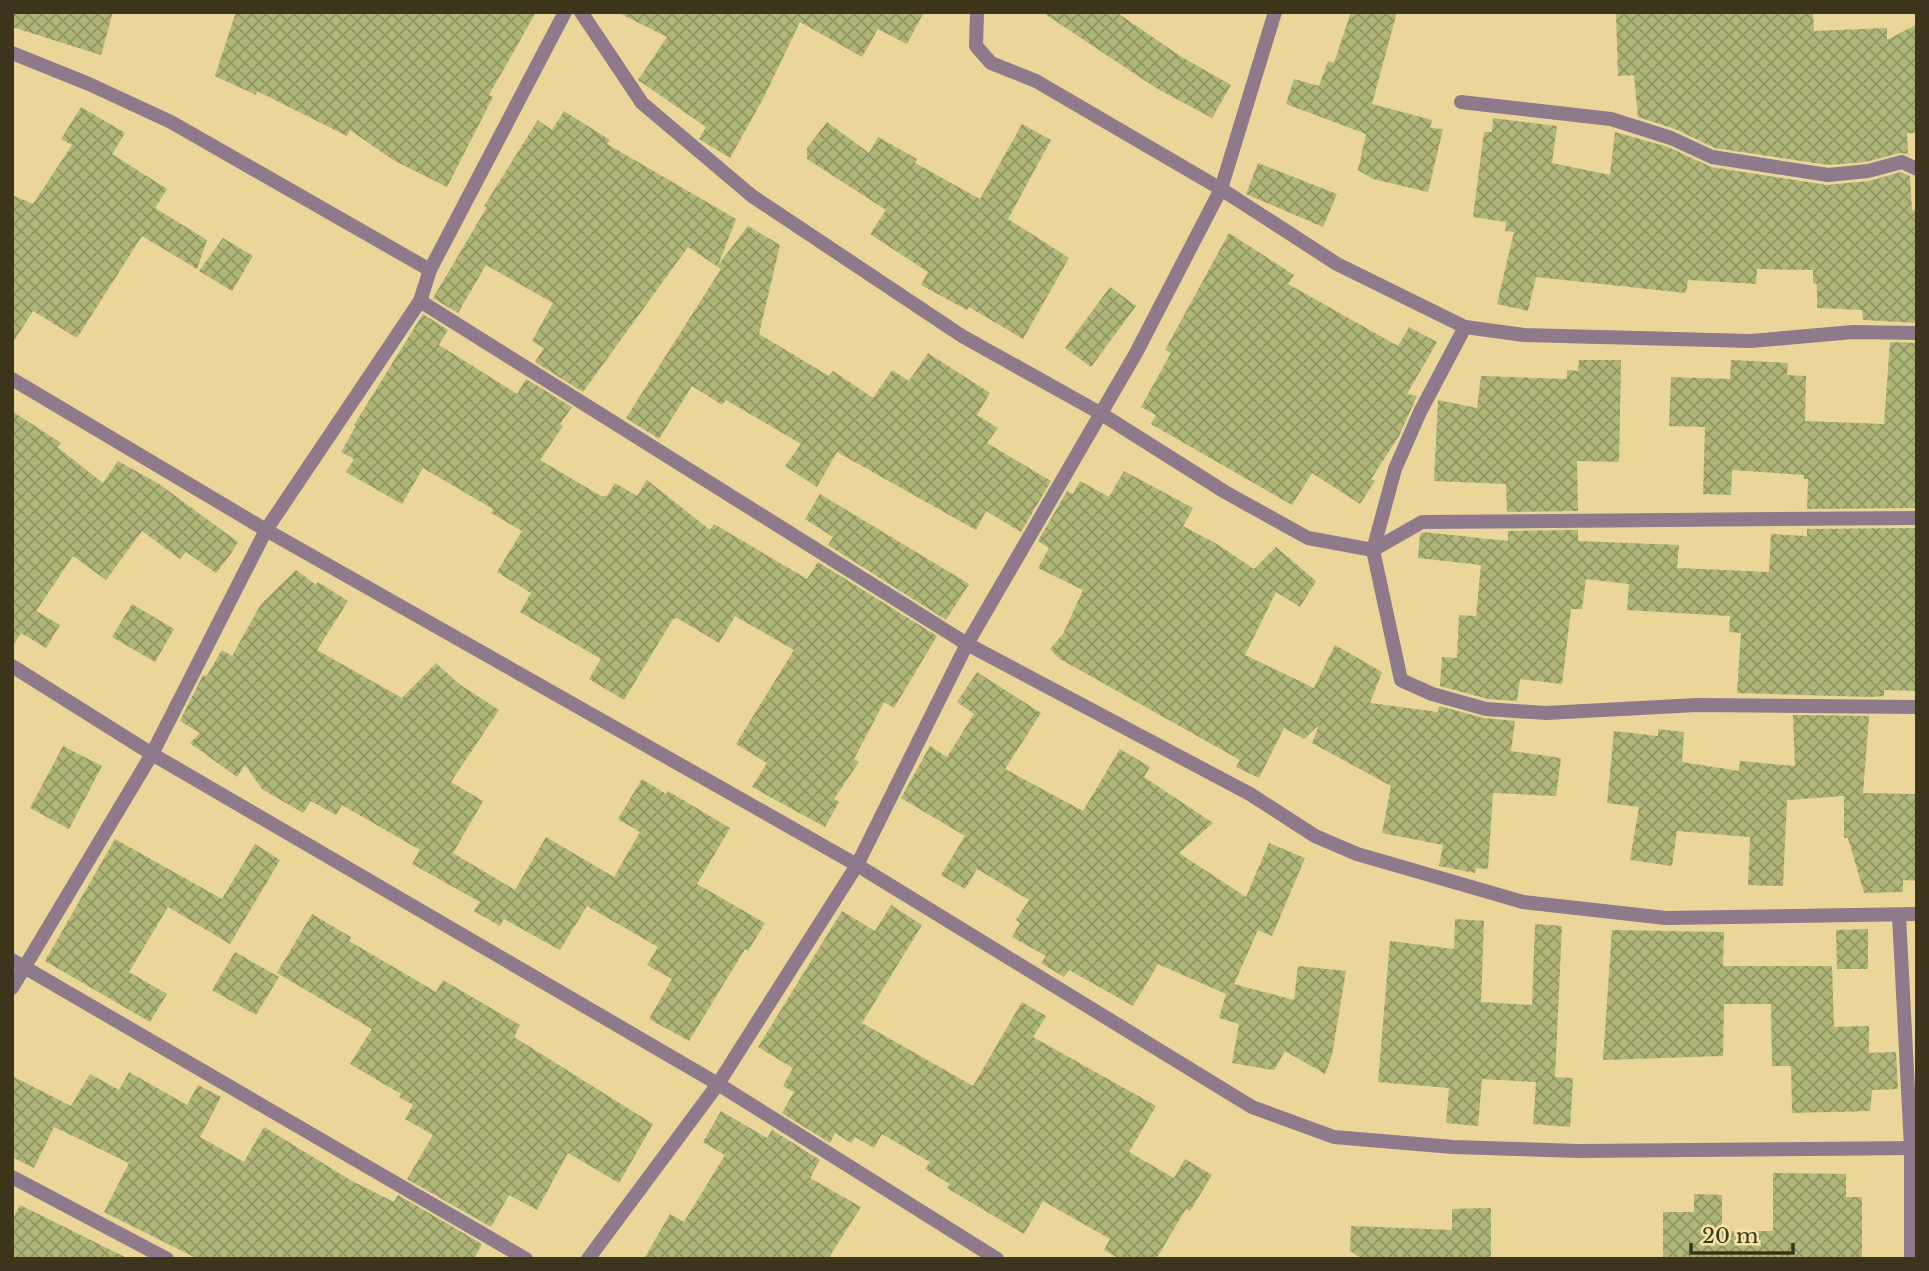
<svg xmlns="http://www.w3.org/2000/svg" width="1929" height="1271" font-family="'Libre Baskerville',serif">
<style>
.building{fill:url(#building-cross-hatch)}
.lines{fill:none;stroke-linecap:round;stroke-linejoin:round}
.minor{stroke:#8f7a8b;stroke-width:14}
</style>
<defs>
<pattern id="building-cross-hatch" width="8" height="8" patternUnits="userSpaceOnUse" patternTransform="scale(1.75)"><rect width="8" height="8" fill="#b0b578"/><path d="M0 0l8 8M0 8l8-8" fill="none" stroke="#909462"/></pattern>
</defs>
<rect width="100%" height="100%" fill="#ead699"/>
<g class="building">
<path d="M12,12H113L101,55L12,27Z"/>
<path d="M236,12H536L489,95L493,97L447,187L393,160L350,130L347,136L257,91L256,95L215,76Z"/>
<path d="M617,12H924L907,44L878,29L862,57L800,22L764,97L730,158L699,139L706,127L638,80L667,37Z"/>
<path d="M1042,12H1116L1180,56L1231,85L1212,118L1156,88Z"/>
<path d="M1351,12H1397L1372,104L1432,120L1430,128L1443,129L1428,192L1373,179L1358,170L1366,134L1286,104L1294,79L1319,86L1328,61L1334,63Z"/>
<path d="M1616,12H1813L1814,31L1887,28V40L1917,24V133H1907L1908,154L1900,153L1866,162L1828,165L1715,148L1675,129L1638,117L1634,75L1618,76Z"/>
<path d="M81,107L125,133L112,154L167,189L155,208L207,240L197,269L142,236L77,338L33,311L12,344V195L33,204L72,145L61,139Z"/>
<path d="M564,111L610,140L607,144L736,219L718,265L748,226L780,245L759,334L829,376L833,371L873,398L892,370L909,381L928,353L990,393L977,415L998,428L987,443L1051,481L1021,532L986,511L976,530L837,452L817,487L785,466L801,444L726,400L722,405L692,386L659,439L626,418L721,269L688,247L583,392L535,362L544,348L532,341L553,303L486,265L458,313L433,298L487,207L484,206L538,120L552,130Z"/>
<path d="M1493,118L1557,126L1552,163L1610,175L1615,132L1668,147L1711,167L1827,185L1869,181L1901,172L1910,176L1912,210H1917V323L1863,320L1862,310L1817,308V284L1813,283V270L1757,269L1756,284L1688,280L1686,293L1536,277L1528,311L1497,304L1514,232L1505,231L1506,222L1473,217L1484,132H1492Z"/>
<path d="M827,122L869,153L878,137L917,159L915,163L980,199L1022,124L1051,140L1008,219L1069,258L1023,339L969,307L967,310L921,285L928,272L870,234L886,210L807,159V148Z"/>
<path d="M1258,163L1337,194L1323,227L1246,194Z"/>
<path d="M1229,233L1294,275L1288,284L1398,346L1409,327L1437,342L1407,394L1417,396L1399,436L1371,479L1375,481L1360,504L1312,473L1292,505L1151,424L1156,415L1141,407L1171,353L1165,350Z"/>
<path d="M223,238L253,256L232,291L199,271Z"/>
<path d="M1110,287L1136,306L1091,367L1065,348Z"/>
<path d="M423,314L448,330L439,345L517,394L526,379L572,407L560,424L563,426L540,460L601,496H607L615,483L637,496L647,480L710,530L714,524L807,579L818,562L937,636L894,708L884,702L854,759L859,762L834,799L839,802L825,827L752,787L767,763L736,744L794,650L735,616L719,643L677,618L673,619L624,700L589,679L601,659L520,612L531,593L497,572L522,531L491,513L493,509L423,468L402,504L346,472L354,459L341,452L356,426L354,425Z"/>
<path d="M1890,342L1917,343V508L1807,509L1808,479H1804V475L1732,470L1731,495L1703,494L1705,427L1669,426L1671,377L1730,379L1731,360L1788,363L1787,375L1806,376L1805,421L1884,424Z"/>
<path d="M1579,360H1621L1619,462L1577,461L1578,511L1507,512L1506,484L1434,481L1438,400L1477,408L1481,376L1567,379V370L1578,371Z"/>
<path d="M12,411L61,443L57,447L103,483L118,461L159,484L238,542L230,555L216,573L186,552L180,559L142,531L106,580L73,556L36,611L60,625L46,648L21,633L12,647Z"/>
<path d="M1124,471L1193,508L1183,526L1217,544L1254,569L1276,547L1316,581L1300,607L1276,592L1245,655L1314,688L1335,645L1382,672L1370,703L1438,712L1439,706L1484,718L1515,721L1511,751L1561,758L1556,796L1493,793L1488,869L1476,868L1475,873L1439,866L1443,845L1382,833L1391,786L1312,743L1319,725L1304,739L1284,728L1259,778L1236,767L1240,760L1060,659L1050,649L1063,634L1083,590L1038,568L1049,548L1038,541L1067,491L1073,494L1080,481L1109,497Z"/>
<path d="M820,494L969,584L946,620L828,545L833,537L805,519Z"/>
<path d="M1917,528V691L1884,690V696L1871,697L1737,693L1741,633L1729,632L1730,616L1627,610L1629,584L1586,579L1582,609H1571L1562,684L1520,679L1517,701L1488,699L1440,686L1442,657L1457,658L1459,615L1476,616L1481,565L1418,558L1420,534L1423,532L1508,541V531L1578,530V541L1679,545L1677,568L1769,572L1771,534L1807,536V529Z"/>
<path d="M296,570L316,585L318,582L348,601L317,650L402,698L436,663L459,684L499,710L451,782L483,801L453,853L515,890L546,837L614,877L640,832L618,819L642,779L666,794L668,791L730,828L697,884L765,923L748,951L745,949L689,1041L649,1019L672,979L647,965L658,947L587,906L560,950L504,919L500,926L474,911L480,902L412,864L420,850L342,805L336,815L311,801L303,813L262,789L245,765L237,777L190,743L200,733L180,721L203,675L206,677L222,650L232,656L261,604Z"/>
<path d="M132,604L174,629L155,662L112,637Z"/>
<path d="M977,672L1041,713L1005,769L1083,811L1120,749L1150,767L1144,777L1213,823L1179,853L1246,897L1269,843L1305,858L1272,936L1258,930L1234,984L1294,1000L1298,966L1346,971L1332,1055L1325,1074L1285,1051L1274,1070L1232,1063L1239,1024L1219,1018L1226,994L1158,964L1133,1006L1069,970L1064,977L1041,963L1046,956L1012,937L1020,923L1016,920L1029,900L977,869L965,889L941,875L965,836L901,798L930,746L947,757L974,714L957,702Z"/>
<path d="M1793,715L1869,716L1863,793L1917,794V881L1903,880V892L1864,893L1848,838H1844V796L1787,800L1783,886L1748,885L1750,837L1677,831L1672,866L1630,860L1639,807L1607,803L1614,731L1658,736V729L1684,732L1682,762L1739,771L1740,761L1795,766Z"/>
<path d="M63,746L102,766L69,829L30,808Z"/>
<path d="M115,839L222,899L255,844L280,860L230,944L168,907L129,972L167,994L150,1022L45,961Z"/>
<path d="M891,905L922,925L862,1023L973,1086L1022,1002L1046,1016L1033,1037L1156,1106L1129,1152L1174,1178L1185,1159L1212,1175L1190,1211L1186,1209L1156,1259H1120L1104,1250L1110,1239L1043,1201L1024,1234L947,1188L950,1184L925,1169L930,1162L882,1134L874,1148L855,1137L851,1143L835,1133L830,1143L782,1113L794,1092L783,1086L793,1068L758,1047L842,911L875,931Z"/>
<path d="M312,914L351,937L349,941L436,992L443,980L520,1025L514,1037L653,1124L619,1183L568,1153L537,1210L509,1195L491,1227L407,1179L433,1135L405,1119L413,1105L399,1097L401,1094L350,1064L372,1029L277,973Z"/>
<path d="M1455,919L1484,921L1481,1002L1532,1005L1535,924L1562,926L1555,1077L1573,1078L1570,1127L1533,1124L1536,1082L1482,1079L1478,1126L1446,1123L1449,1088L1378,1082L1390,941L1454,949Z"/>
<path d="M1868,929V969H1837L1836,930Z"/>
<path d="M1612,930L1724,932L1723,966H1832L1834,1027L1869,1026V1053L1896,1052L1898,1089L1872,1090L1870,1111L1792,1113L1791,1066H1772L1771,1004H1724L1723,1056L1603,1060Z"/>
<path d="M235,952L279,977L256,1015L212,990Z"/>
<path d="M129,1072L187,1105L198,1085L221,1097L200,1137L244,1162L264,1127L352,1181L394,1202L398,1195L482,1244L474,1259H198L104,1212L129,1163L54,1127L34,1168L12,1157V1076L71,1106L90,1074L119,1090Z"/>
<path d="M721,1111L767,1138L772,1130L820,1160L810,1178L861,1207L828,1259H644L670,1214L684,1222L725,1155L703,1142Z"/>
<path d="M1773,1173L1846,1174V1197H1862V1259H1663V1212H1694V1194L1722,1195V1231H1773Z"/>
<path d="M20,1205L129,1259H12V1220Z"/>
<path d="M1491,1208V1259H1362L1350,1251L1351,1226L1452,1230V1209Z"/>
</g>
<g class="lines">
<g class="minor">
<path d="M581,12L642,103L752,196L962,336L1100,413L1225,492L1308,538L1373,550L1422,522L1917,518"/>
<path d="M977,12L976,46L991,63L1036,81L1221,189L1337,264L1465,327L1524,335L1751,341L1853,332L1917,333"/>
<path d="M12,53L89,84L171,122L430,270"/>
<path d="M1461,102L1611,119L1671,138L1712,157L1828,175L1868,171L1902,162L1917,169"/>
<path d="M420,301L967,644L1250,794L1315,836L1357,854L1523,902L1666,918L1917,914"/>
<path d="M1465,327L1420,412L1395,469L1373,550L1401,680L1432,694L1486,709L1546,713L1697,705L1917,707"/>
<path d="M12,379L266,530L857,865L1252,1107L1334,1137L1453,1147L1579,1151L1917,1148"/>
<path d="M12,666L152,754L718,1084L997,1259"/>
<path d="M1899,916L1911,1148V1259"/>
<path d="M12,960L526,1259"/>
<path d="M12,988L152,754L266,530L420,301L430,270L565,12"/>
<path d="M12,1177L167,1259"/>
<path d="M588,1259L718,1084L857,865L967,644L1136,353L1221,189L1275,12"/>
</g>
</g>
<rect width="1929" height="1271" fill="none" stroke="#3c341b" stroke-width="28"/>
<path d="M1691 1243v10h102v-10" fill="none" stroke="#3c341b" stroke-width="3.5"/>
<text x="1702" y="1243" font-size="21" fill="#3c341b" stroke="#f7e3a6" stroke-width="5" paint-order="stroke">20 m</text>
</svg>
